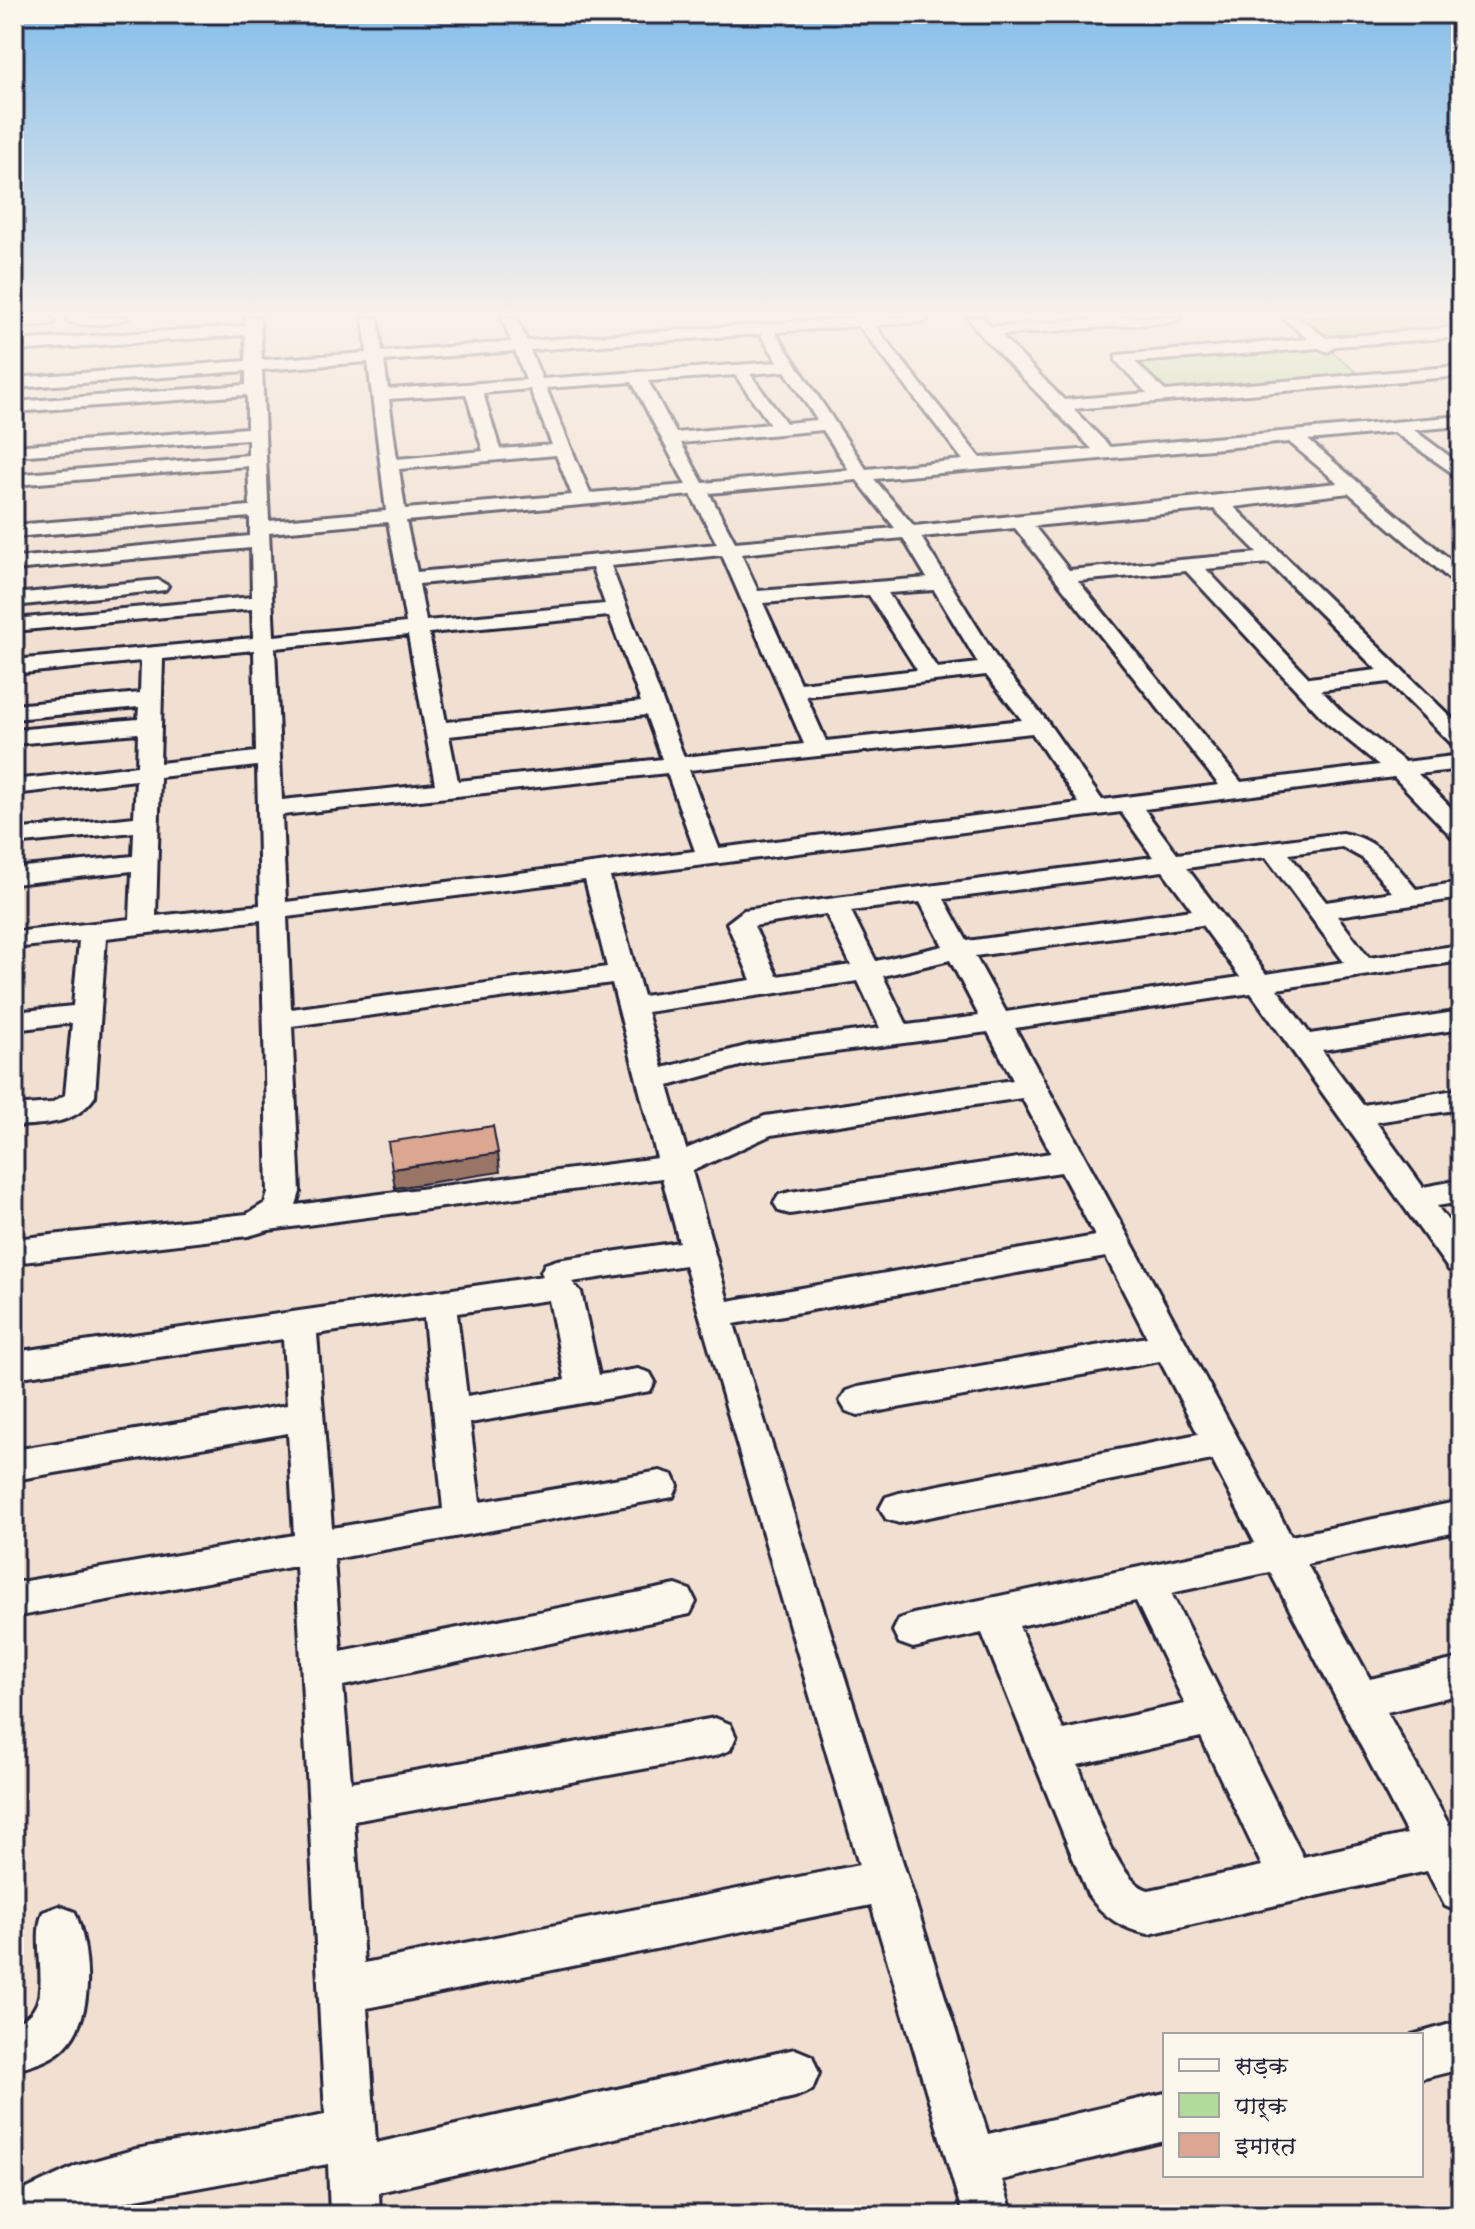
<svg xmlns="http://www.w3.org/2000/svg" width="1475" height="2229" font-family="Dekko,'Playpen Sans Deva',sans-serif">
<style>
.green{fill:#b0db99;stroke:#697e6a;stroke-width:2}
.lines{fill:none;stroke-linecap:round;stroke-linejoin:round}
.minor-casing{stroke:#22223b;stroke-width:6}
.minor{fill:#fbf7ec;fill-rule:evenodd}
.shaded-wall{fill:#997566;stroke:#22223b;stroke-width:2}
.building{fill:#dba791;stroke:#22223b;stroke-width:2}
</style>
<rect width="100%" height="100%" fill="#f1dfd1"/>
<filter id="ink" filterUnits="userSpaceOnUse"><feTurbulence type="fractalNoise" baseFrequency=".0125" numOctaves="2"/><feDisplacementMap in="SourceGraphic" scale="16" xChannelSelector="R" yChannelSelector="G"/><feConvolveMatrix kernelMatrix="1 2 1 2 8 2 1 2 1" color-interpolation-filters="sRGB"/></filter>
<g filter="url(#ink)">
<g class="green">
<path d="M1290,317H1461V333L1324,342Z"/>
<path d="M1321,342L1364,379L1160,396L1122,359Z"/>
</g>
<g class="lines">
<g class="minor-casing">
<g id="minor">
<path d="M47,317L55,321L52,324L14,328V318Z"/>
<path d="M71,317H129C117,325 79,328 67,320Z"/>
<path d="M245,317H260L262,360L367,353L363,317H378L382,352L511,342L502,317H516L527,341L863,317H931L924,322L874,325L980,458L1092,449L981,335L967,317H982L992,327L1123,317H1181L1174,322L1001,335L1064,400L1147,393L1116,361V355L1308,339L1282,317H1298L1326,338L1461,327V337L1335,346L1328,352L1319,348L1135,362L1165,391L1461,366V376L1073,409L1110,447L1461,416V426L1414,430L1461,465V479L1394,432L1308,440L1461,569V585L1454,583L1349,493L1234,507L1461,727V747L1453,745L1389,682L1321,690L1343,713L1405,762L1461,755V769L1418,774L1461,818V839L1452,837L1394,777L1144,809L1177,854L1342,833C1378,838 1394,863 1416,889L1461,882V898L1337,916L1369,958L1461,945V961L1277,989L1310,1034L1461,1011V1029L1322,1050L1363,1105L1461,1089V1109L1376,1122L1423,1187L1461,1180V1202L1437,1206L1461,1238V1274L1449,1270L1251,993L1015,1028L1291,1536L1461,1501V1531L1307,1564L1370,1679L1461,1658V1694L1387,1712L1449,1825L1461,1822V1913L1445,1906L1427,1871L1149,1934C1122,1929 1104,1917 1088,1895L982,1633L913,1648L899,1643L893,1631L899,1619L913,1614L1255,1543L1212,1460L899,1523L886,1519L880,1508L886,1497L899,1493L1198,1434L1160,1361L858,1415L846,1411L840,1401L846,1391L858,1387L1147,1337L1106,1257L734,1324L988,2134L1165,2093V2141L1002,2180L1013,2215H963L871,1905L367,2008L376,2143L795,2049L812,2056L819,2073L812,2090L795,2097L379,2192L380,2215H330L328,2164L136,2199L81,2215H14V2195L76,2166L136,2149L325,2115L296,1566L14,1617V1583L294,1535L288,1433L14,1480V1450L287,1405L283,1339L14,1378V1352L543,1276L541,1272L545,1264L557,1260L679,1242L662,1178L269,1230L248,1236L14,1263V1239L247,1214L265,1203L268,1192L261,920L106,938L95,1096C76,1125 45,1124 14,1126V1106L51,1103L65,1095L72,1023L14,1030V1012L73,1006L79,941L14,948V932L130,919L132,871L14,884V868L133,856L134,832L14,844V830L134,817L136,780L14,794V780L137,766L138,733L14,744V730L138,719L139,707L14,719V705L140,693L141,661L14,674V660L253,638L252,609L14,631V619L252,597L251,548L14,570V558L250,536V517L14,537V525L250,506L248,466L14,485V475L248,455V439L14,456V446L247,428V395L14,412V402L246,385V371L14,388V378L246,361L245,335L14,351V341L245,326ZM859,326L963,460L866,469L775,332ZM760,334L778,362L542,379L530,350ZM515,351L526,380L388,389L384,361ZM368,362L386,511L269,521L262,370ZM785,371L817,420L786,423L750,374ZM735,375L770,424L676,433L648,381ZM632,382L686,485L590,493L546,388ZM530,389L552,445L500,449L483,393ZM466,394L483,451L397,459L389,399ZM823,430L849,470L703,483L681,443ZM1289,442L1338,483L914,526L874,479ZM556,455L572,495L405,509L399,469ZM857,480L895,528L735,542L709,493ZM691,495L717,544L417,572L406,521ZM1214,509L1258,553L1069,570L1034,526ZM388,522L406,623L274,636L269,533ZM1015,528L1219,785L1102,800L1046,720L1001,665L921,537ZM903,538L927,578L758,591L741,554ZM722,555L804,744L684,757L611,566ZM1269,563L1377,670L1309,678L1206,569ZM592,568L605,604L426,621L419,584ZM1186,571L1327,723L1379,765L1241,782L1078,581ZM934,590L978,663L937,668L888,593ZM869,595L917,670L800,683L763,603ZM609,616L641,702L446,722L429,633ZM408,635L435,784L282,800L275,648ZM254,650L256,752L160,763L163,659ZM986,675L1022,720L826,741L806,696ZM646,715L662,759L458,781L449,736ZM1032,733L1079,803L719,848L689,770ZM257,766L260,905L156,916L160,777ZM667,773L695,851L286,902L282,815ZM1121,812L1153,857L744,910L727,923L751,980L643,996L610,877ZM1342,847L1362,858L1392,892L1326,902L1289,854ZM1266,857L1344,962L1266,974L1187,868ZM1163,871L1192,910L967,941L944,899ZM585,880L607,967L291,1009L287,917ZM920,902L943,946L876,961L851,911ZM826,914L851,965L777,976L754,926ZM1202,925L1240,977L1006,1012L975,956ZM950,960L979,1016L907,1025L883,976ZM858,981L880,1028L750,1045L663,1068L647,1012ZM612,983L657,1158L296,1205L300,1192L292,1026ZM988,1032L1013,1080L765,1116L686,1149L668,1086L751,1063ZM1022,1098L1051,1153L790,1192L779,1195L774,1203L779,1211L790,1214L1061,1172L1095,1236L728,1301L692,1171L771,1135ZM685,1265L859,1865L364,1963L354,1821L715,1756L730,1750L736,1737L730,1724L715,1718L351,1782L343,1686L690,1614L696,1602L690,1590L676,1585L341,1651L334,1559L673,1497L678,1486L673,1475L660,1471L480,1502L470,1423L650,1391L655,1382L650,1373L638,1369L599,1375L581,1292L572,1282ZM549,1300L565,1380L467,1396L457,1313ZM424,1318L443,1509L332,1528L317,1334ZM1270,1572L1407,1834L1303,1857L1171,1593ZM1136,1601L1185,1704L1063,1730L1019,1626ZM1201,1737L1262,1866L1149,1890C1117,1884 1090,1794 1078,1765Z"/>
<path d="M158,580L168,586L165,590L14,606V594Z"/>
<path d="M59,1906L75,1912C90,1949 96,2017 64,2048C51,2061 31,2065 14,2071V2023C61,2009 28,1948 43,1912Z"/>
<path d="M1461,2021V2069L1421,2079V2035H1412Z"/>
</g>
</g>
<use href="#minor" class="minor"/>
</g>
<path class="shaded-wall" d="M498,1153L500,1172L395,1188L392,1169Z"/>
<path class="building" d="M493,1126L498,1153L392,1169L388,1142Z"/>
</g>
<linearGradient id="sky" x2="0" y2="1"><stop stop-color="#84bdea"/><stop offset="0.5" stop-color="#f9f1ea"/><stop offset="1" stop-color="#f9f1ea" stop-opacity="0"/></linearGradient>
<rect width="1475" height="629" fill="url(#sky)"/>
<rect width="1475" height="2229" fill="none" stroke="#fbf7ec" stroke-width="48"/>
<rect x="24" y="24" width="1427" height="2181" fill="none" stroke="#22223b" stroke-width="3" filter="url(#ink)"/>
<rect x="1163" y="2033" width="260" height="144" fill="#fbf7ec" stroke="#a4a2a5" stroke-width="2"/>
<rect x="1179" y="2059" width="40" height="12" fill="#fbf7ec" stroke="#a4a2a5" stroke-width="2"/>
<text x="1235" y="2073" font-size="24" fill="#22223b">सड़क</text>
<rect x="1179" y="2093" width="40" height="24" fill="#b0db99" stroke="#a4a2a5" stroke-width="2"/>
<text x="1235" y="2113" font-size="24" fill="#22223b">पार्क</text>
<rect x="1179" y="2133" width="40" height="24" fill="#dba791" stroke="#a4a2a5" stroke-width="2"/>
<text x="1235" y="2153" font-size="24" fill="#22223b">इमारत</text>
</svg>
